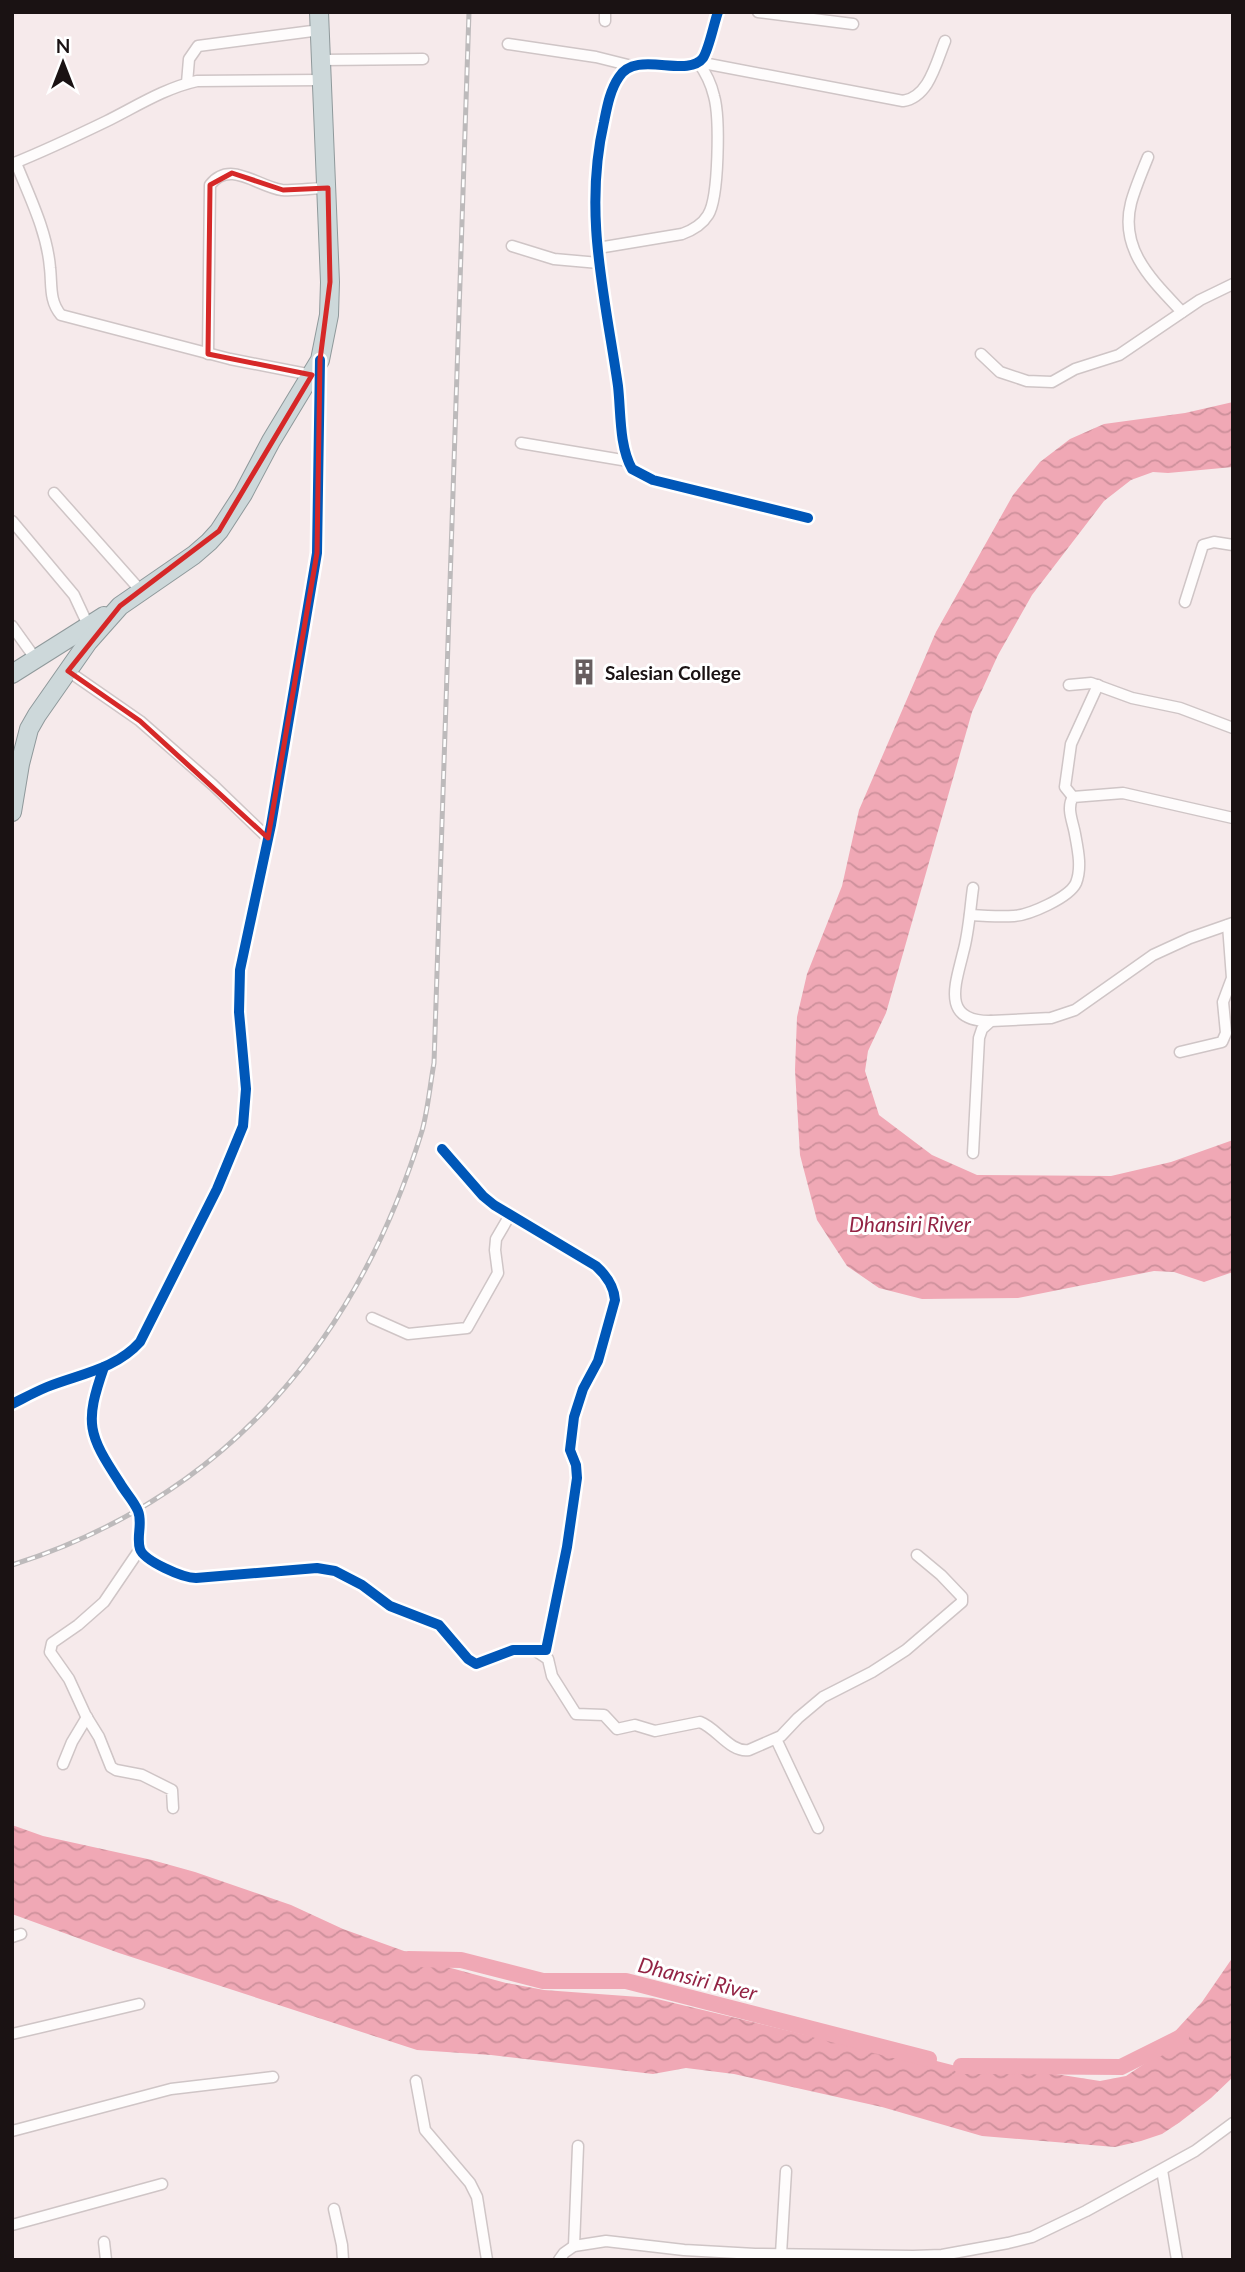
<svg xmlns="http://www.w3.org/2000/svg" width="1245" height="2272" font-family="Lato,sans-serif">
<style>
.water{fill:url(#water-waves)}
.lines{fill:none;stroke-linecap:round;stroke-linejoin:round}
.river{stroke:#f0a8b5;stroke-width:16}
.minor-casing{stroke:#cfc5c6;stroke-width:13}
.trunk-casing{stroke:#8f999b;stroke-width:20}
.minor{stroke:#fefcfc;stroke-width:10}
.trunk{stroke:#cdd8da;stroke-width:18}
.rail-casing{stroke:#bdbabb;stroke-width:5}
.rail{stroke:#fff;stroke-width:2.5;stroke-dasharray:8;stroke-linecap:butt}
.cycleway-casing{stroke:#fff;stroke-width:15}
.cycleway{stroke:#0057b8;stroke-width:10}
.marked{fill:none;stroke:#d62828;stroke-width:5;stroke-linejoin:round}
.labels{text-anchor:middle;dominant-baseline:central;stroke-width:6;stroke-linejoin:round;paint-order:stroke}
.poi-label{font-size:19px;font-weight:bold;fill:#1a1213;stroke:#fff;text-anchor:start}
.water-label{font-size:21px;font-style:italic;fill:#932344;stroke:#fff}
</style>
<defs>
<pattern id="water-waves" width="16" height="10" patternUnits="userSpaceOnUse" patternTransform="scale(1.75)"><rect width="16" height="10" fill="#f0a8b5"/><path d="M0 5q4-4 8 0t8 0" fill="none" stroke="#cd909b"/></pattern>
</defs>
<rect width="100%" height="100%" fill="#f6eaeb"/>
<g class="water">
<path d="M1233,402V467L1168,473L1153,472L1131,480L1104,501L1032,595L998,655L972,712L886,1013L868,1051L865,1071L879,1115L932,1155L977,1175L1111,1176L1171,1162L1233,1140V1272L1204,1282L1174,1272L1154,1271L1018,1298L922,1299L879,1288L847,1266L817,1220L800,1155L795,1070L797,1017L807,974L842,886L859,810L936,632L1013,495L1040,462L1070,439L1104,424L1185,413Z"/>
<path d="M12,1825L43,1836L152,1860L195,1872L291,1905L343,1929L451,1968L506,1983L544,1990L653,1998L806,2035L898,2051L956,2066H1005L1100,2081L1126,2076L1147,2062L1202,2002L1233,1957V2077L1211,2098L1180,2122L1162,2134L1141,2141L1115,2147L982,2136L882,2107L734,2074L686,2068L653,2074L491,2055L417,2050L119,1953L12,1914Z"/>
</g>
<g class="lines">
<g class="river">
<path d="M408,1959L461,1960L543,1981H626L929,2059"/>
<path d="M961,2066L1121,2067L1181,2037"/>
</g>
<g class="minor-casing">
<g id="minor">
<path d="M718,12C714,23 709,49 703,58C687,79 636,49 619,77C610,90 607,107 604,122C583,213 605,296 618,386C621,412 619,446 632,469L653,480L808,518"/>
<path d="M758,12L853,24"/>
<path d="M605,21V12"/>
<path d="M508,44L596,57L632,66"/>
<path d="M321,60L423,59"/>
<path d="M698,62L903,101C929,97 936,63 945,41"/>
<path d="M187,83L189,59L198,46L320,30"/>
<path d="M1148,157C1142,172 1135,188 1131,203C1119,250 1153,281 1182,312"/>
<path d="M16,163C29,196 47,231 50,268C52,285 49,301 61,315L230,359L312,375"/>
<path d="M12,164C44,151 76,136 107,121C137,106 165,88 197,81L322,80"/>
<path d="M512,246L554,259L599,263"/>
<path d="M598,248L682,234C693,230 702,225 708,215C719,198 720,117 714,96C711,83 706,73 698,62"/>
<path d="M208,354L210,185C230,159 258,187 282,190C297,191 313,188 328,188"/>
<path d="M981,354L1000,372L1027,381L1052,382L1075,369L1119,355L1200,300L1233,284"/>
<path d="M521,443L628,461"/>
<path d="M54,493L141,591"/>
<path d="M12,521L74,595L88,625"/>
<path d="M1185,602L1203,545L1214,542L1233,545"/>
<path d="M12,626L35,658"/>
<path d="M68,671L140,721L213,785L268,838"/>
<path d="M1069,685L1091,683L1132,698L1180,708L1233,728"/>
<path d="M1073,797L1065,787L1071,744L1098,685"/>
<path d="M973,888C970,909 969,932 963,953C956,983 940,1022 991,1021"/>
<path d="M970,915C984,916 1000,917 1014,916C1029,915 1069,898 1076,883C1082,868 1078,850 1075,834C1073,822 1066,808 1073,797L1123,793L1233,818"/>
<path d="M1180,1052L1222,1042L1226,1033L1223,1002L1232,978L1228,925"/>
<path d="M973,1153L979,1038L982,1029L991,1021L1051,1018L1075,1010L1153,955L1190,938L1233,923"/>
<path d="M372,1318L408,1334L467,1328L498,1273L495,1250L496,1239L510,1215"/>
<path d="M104,1367C84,1424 88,1434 120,1483C125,1492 134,1501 138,1511C143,1523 136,1537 140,1549C144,1561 183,1578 196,1578L317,1568L335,1571L362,1585L390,1606L439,1625L468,1659L476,1664L513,1650H546L567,1547L577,1478L576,1465L570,1450L574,1417L583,1389L598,1361L615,1300C614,1286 606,1275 596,1266L494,1205L483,1196L442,1149"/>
<path d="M12,1404C24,1398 35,1392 47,1387C80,1374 116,1369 140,1342L217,1189L243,1126L246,1089L239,1012L240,970L271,825L317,553L320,365"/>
<path d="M140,1549L104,1602L78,1625L52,1643L50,1652L69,1679L86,1716L99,1737L111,1767L116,1770L142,1775L172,1790L173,1808"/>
<path d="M536,1651L548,1659L552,1676L576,1714L604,1715L617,1729L635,1725L655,1731L700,1722C717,1728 730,1753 749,1750L781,1736L798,1718L823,1697L872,1672L906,1650L962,1602V1597L941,1575L917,1555"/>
<path d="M776,1739L818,1828"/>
<path d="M63,1764L72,1742L87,1717"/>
<path d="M12,1937L21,1934"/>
<path d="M12,2034L139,2004"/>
<path d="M416,2081L425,2130L470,2183L477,2197L487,2260"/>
<path d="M12,2131L171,2089L273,2077"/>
<path d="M1162,2170L1177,2260"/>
<path d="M334,2209L342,2245L343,2260"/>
<path d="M12,2225L162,2184"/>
<path d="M104,2242L106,2260"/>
<path d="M574,2246L578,2146"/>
<path d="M781,2254L786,2171"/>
<path d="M559,2260L564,2253L574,2246L606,2241L684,2250L755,2254L913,2256L942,2255L1008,2243L1032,2237L1086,2211L1195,2151L1233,2123"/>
</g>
</g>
<g class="trunk-casing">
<g id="trunk">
<path d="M12,674L104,616"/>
<path d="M12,812L20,764L29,729L37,715L88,642L120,606L194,555L209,542L219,531L243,494L271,441L320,360L329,315L330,282L319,12"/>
</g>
</g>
<use href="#minor" class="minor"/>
<use href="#trunk" class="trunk"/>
<g class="rail-casing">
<path id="rail" d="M12,1565C226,1497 357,1341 422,1131C428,1109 430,1085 434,1063L469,12"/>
</g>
<use href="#rail" class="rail"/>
<g class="cycleway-casing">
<g id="cycleway">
<path d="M718,12C714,23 709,49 703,58C687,79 636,49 619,77C610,90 607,107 604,122C583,213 605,296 618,386C621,412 619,446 632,469L653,480L808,518"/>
<path d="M104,1367C84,1424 88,1434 120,1483C125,1492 134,1501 138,1511C143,1523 136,1537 140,1549C144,1561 183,1578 196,1578L317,1568L335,1571L362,1585L390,1606L439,1625L468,1659L476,1664L513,1650H546L567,1547L577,1478L576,1465L570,1450L574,1417L583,1389L598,1361L615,1300C614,1286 606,1275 596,1266L494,1205L483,1196L442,1149"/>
<path d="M12,1404C24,1398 35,1392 47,1387C80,1374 116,1369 140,1342L217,1189L243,1126L246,1089L239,1012L240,970L271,825L317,553L320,360"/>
</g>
</g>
<use href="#cycleway" class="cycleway"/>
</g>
<path class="marked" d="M232,173L283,190L328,188L330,282L320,360L317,553L268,838L140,721L68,671L120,606L219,531L312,375L208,354L210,185Z"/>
<defs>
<g id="building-bare" transform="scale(2.1)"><path d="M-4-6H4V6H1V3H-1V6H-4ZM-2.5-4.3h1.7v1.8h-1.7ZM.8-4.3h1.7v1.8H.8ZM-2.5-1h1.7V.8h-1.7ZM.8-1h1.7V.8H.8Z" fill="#675e5f" stroke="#fff" stroke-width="2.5" paint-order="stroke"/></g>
</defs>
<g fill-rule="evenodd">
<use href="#building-bare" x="584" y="672"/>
</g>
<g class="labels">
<g class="poi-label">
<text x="605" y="672">Salesian College</text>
</g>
<g class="water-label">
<text x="910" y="1223">Dhansiri River</text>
<text transform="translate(698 1978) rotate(14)">Dhansiri River</text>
</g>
</g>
<rect width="1245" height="2272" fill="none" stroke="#1a1213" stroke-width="28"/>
<g transform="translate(63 63)" stroke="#ffffff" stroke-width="5" paint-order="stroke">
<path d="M0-5L12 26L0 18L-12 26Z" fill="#1a1213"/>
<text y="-10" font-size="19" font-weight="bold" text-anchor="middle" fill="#1a1213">N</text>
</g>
</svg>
